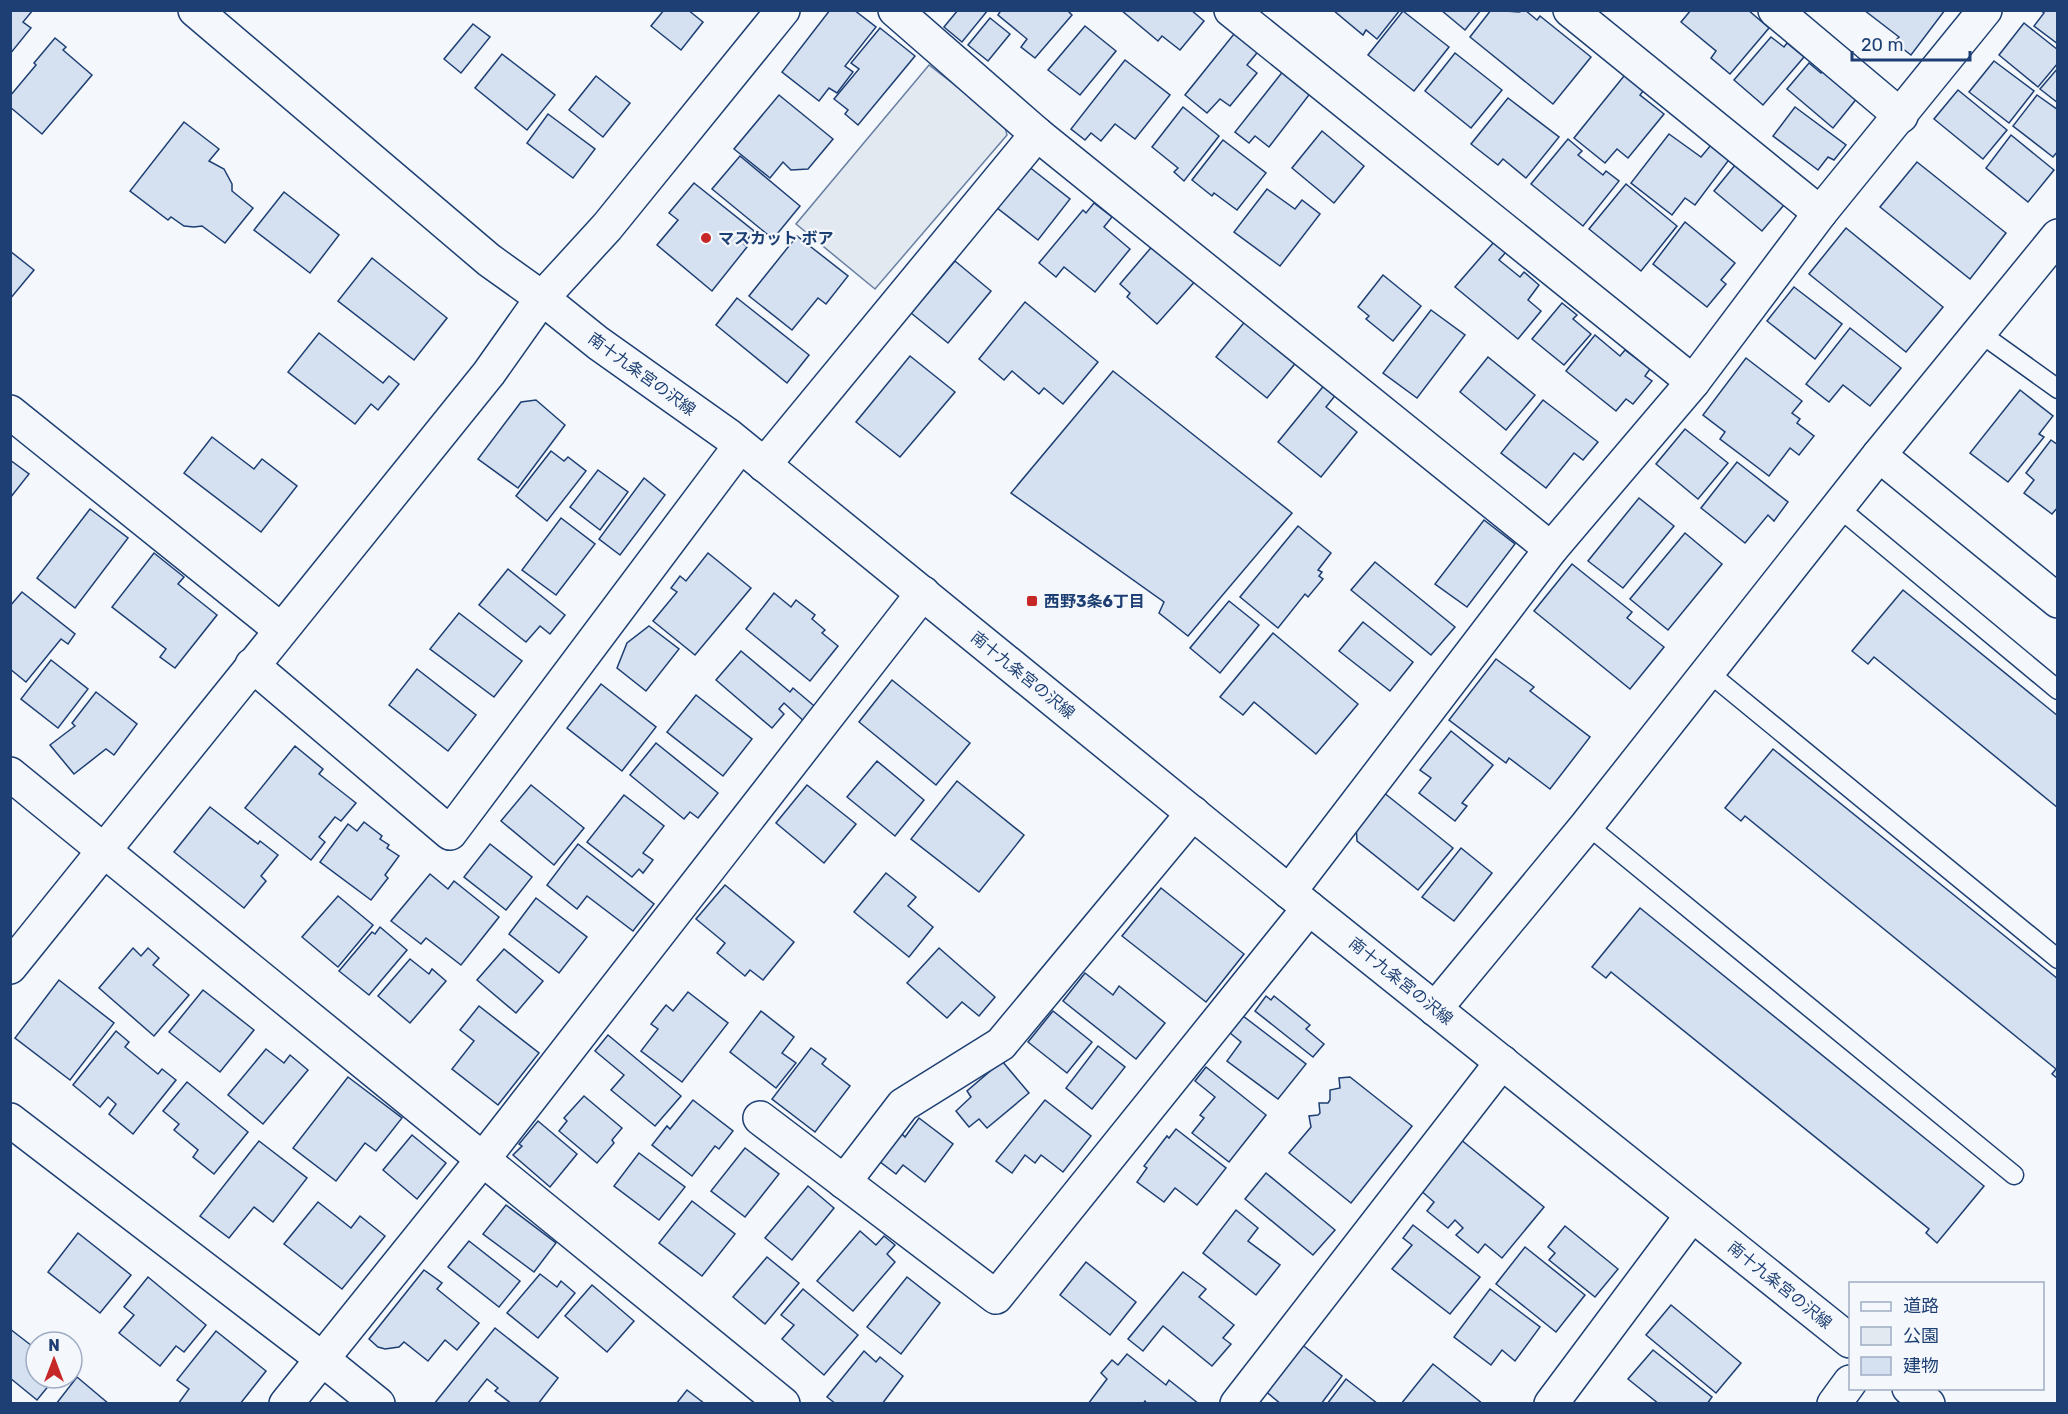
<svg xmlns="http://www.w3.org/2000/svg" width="2068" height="1414" font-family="Rubik,'Noto Sans JP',sans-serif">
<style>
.green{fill:#e3e9f0;stroke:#687fa3;stroke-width:1.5}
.building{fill:#d5e0f0;stroke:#1d3f73;stroke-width:1.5}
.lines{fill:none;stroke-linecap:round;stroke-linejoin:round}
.service-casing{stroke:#1d3f73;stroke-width:21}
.minor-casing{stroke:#1d3f73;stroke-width:36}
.tertiary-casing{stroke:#1d3f73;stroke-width:36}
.primary-casing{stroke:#1d3f73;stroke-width:36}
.service{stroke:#f4f7fb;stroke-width:18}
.minor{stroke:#f4f7fb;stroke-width:33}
.tertiary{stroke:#f4f7fb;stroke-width:33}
.primary{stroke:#f4f7fb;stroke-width:33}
.poi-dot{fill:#c62828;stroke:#f4f7fb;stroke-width:2}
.labels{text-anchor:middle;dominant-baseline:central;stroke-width:4.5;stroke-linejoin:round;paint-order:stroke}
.poi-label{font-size:16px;font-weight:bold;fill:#1d3f73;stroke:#f4f7fb;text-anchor:start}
.street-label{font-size:16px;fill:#1d3f73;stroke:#f4f7fb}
</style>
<rect width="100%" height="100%" fill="#f4f7fb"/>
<path class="green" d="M929,65L1004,123L1007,135L875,289L796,224Z"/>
<g class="building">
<path d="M10,10H33L23,22L31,28L10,54Z"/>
<path d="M664,10H688L703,22L681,50L651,26Z"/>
<path d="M830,10H854L876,27L845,66L853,72L837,93L829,88L819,101L782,72Z"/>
<path d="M958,10H988L962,42L944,27Z"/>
<path d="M1001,10H1067L1072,15L1035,58L1021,47L1027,39L998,15Z"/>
<path d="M1121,10H1191L1204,21L1180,50L1162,36L1158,41Z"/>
<path d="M1333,10H1400L1377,39L1366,30L1363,35Z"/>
<path d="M1441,10H1481L1465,30Z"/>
<path d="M1491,10L1519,12L1525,10L1537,20L1540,16L1591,57L1553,104L1470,37Z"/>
<path d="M1691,10H1748L1769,28L1730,74L1711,58L1716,51L1681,22Z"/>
<path d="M1864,10H1945L1911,55L1894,42L1899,37Z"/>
<path d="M2040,10H2058V44L2034,26L2044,13Z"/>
<path d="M1403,11L1449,47L1414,91L1368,55Z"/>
<path d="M990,18L1010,34L988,61L968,45Z"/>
<path d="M2024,23L2058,50V63L2038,87L1999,55Z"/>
<path d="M473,24L490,37L461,73L444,59Z"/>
<path d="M1085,26L1116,51L1080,95L1048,70Z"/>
<path d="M880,28L915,56L858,125L845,114L848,110L834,99L859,69L851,63Z"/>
<path d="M1238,29L1261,48L1247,65L1257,73L1230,106L1220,99L1207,113L1185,95Z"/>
<path d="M1771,37L1784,47L1787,43L1804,57L1763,105L1734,80Z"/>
<path d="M55,38L66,47L63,50L92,75L42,134L10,107V96L36,65L34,63Z"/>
<path d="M1455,53L1502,90L1471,128L1425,91Z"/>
<path d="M502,54L555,95L527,130L475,88Z"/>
<path d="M1125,60L1170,95L1135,139L1115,124L1101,141L1091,133L1085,140L1071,129Z"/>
<path d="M1994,61L2034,91L2009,123L1969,92Z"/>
<path d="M1809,63L1821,73L1824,70L1858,97L1833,128L1787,89Z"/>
<path d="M2058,68V103L2040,89Z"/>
<path d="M1284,70L1312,91L1269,147L1255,136L1249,143L1235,132Z"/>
<path d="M1628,71L1647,86L1640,95L1664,114L1628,158L1617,149L1605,163L1574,138Z"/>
<path d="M596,76L630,103L603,137L569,110Z"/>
<path d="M1958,90L2007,130L1983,159L1934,119Z"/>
<path d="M779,95L833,139L808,169L791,170L783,162L770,178L734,149Z"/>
<path d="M2037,95L2058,110V151L2053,157L2013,126Z"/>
<path d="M1508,98L1559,137L1526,178L1503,159L1498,165L1471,144Z"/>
<path d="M1183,107L1219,136L1184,181L1174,172L1178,168L1152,147Z"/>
<path d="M1795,107L1846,145L1834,160L1828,157L1818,170L1773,136Z"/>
<path d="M548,114L595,149L573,178L527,143Z"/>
<path d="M184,122L219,149L209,161L224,169L232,184V191L253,208L225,243L202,226L194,227L184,226L171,217L168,220L130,191Z"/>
<path d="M1322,131L1364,166L1334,203L1292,168Z"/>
<path d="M1669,134L1701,157L1716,139L1734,153L1695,205L1685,198L1672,215L1631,183Z"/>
<path d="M2011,135L2054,170L2028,202L1986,168Z"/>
<path d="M1568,139L1582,151L1578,155L1603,175L1606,171L1619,181L1583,226L1531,184Z"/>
<path d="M1223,140L1266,173L1237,210L1214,193L1212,196L1192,180Z"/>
<path d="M740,156L800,206L773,239L712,189Z"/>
<path d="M1740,159L1789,199L1762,231L1714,191Z"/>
<path d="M1917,162L2006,233L1970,279L1880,207Z"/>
<path d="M1028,166L1070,199L1038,240L996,207Z"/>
<path d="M694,183L754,231L744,244L747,247L712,291L657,245L678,220L669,213Z"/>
<path d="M1626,184L1677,226L1641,271L1589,229Z"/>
<path d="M1267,189L1295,209L1302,200L1320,214L1280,266L1234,232Z"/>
<path d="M284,192L339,235L310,273L254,230Z"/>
<path d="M1094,203L1112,217L1104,227L1130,249L1095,292L1064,267L1056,277L1039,263L1083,210L1086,213Z"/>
<path d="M1685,222L1735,263L1721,280L1726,284L1707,307L1653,264Z"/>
<path d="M1846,228L1943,307L1906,352L1809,274Z"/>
<path d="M797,236L848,276L826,304L818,298L792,330L749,296Z"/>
<path d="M1494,242L1506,252L1499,260L1520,277L1524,272L1539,285L1528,300L1541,311L1518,339L1455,287Z"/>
<path d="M1155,243L1197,279L1157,324L1127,297L1130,293L1120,284Z"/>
<path d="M10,251L34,270L10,299Z"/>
<path d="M372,258L447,318L414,360L338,301Z"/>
<path d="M955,261L991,291L948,343L911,313Z"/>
<path d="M1383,275L1421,306L1393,341L1366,319L1369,316L1358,307Z"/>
<path d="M1794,287L1842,324L1815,359L1767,321Z"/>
<path d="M737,298L809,355L787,383L716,325Z"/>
<path d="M1025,302L1098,362L1063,404L1044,388L1039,394L1012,371L1004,380L979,359Z"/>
<path d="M1562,303L1577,315L1573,319L1591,334L1564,365L1532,339Z"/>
<path d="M1431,310L1465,335L1417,398L1383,373Z"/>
<path d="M1247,319L1298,360L1267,398L1216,357Z"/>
<path d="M1850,328L1901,368L1870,406L1843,385L1829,402L1806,384Z"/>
<path d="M319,333L383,383L389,376L399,384L378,410L371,404L355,424L288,372Z"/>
<path d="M1595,335L1620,356L1625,350L1650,369L1645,376L1652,381L1633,404L1626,399L1616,411L1566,371Z"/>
<path d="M910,356L955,392L900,457L856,422Z"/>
<path d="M1488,357L1535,395L1506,430L1460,392Z"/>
<path d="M1746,358L1802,401L1792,413L1800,419L1797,423L1814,436L1799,455L1790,448L1769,476L1720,439L1725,432L1703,415Z"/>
<path d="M1113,371L1292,513L1188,636L1159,613L1164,602L1011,493Z"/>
<path d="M1326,383L1338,392L1326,407L1357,432L1321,477L1278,442Z"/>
<path d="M2020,390L2053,416L2039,434L2044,437L2008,482L1970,453Z"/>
<path d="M536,400L565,425L518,488L478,459L521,402Z"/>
<path d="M1543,400L1598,442L1583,460L1574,453L1546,488L1501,453Z"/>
<path d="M1685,429L1728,463L1698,499L1656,464Z"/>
<path d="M212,437L254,469L262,459L297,486L261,532L184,473Z"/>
<path d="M2051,440L2058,445V507L2052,514L2024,493L2034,480L2026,473Z"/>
<path d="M551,451L564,461L568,457L586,471L547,521L516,496Z"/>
<path d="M10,460L29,474L10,498Z"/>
<path d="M1737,462L1788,502L1774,521L1768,515L1745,543L1701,508Z"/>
<path d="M598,470L628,492L600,530L570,507Z"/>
<path d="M644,478L665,495L620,555L599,539Z"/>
<path d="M1639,498L1674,526L1623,588L1588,561Z"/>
<path d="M90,509L128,538L75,608L37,578Z"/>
<path d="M561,518L595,544L556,595L522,570Z"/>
<path d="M1484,520L1515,544L1467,607L1435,584Z"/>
<path d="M1298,526L1331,553L1318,570L1322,572L1319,576L1323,579L1308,597L1305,594L1278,628L1240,597Z"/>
<path d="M1685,533L1722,564L1668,630L1630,599Z"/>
<path d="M154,553L184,577L178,584L217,615L175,668L160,657L166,649L112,607Z"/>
<path d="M708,553L751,588L695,655L653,621L677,592L671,588L680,576L686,581Z"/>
<path d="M1375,562L1455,627L1431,655L1351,590Z"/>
<path d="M1572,564L1632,612L1627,618L1664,647L1630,689L1534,611Z"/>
<path d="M508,569L565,615L550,634L540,626L526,642L479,605Z"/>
<path d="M1903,590L2058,716V808L1874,657L1868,664L1852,651Z"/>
<path d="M22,592L75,634L68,644L61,639L26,682L10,669V606Z"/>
<path d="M774,593L791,607L796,600L815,615L812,619L825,630L822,633L838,646L810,681L746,629Z"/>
<path d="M1229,601L1259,625L1220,673L1190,648Z"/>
<path d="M459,613L522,661L494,697L430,649Z"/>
<path d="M1363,622L1413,662L1390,691L1339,651Z"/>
<path d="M649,626L679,649L646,691L617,668L627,643Z"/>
<path d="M1273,633L1358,704L1316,754L1254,702L1243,715L1220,697Z"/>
<path d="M741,651L790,692L793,688L819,710L807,724L784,703L779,709L784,714L772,728L716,680Z"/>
<path d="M1496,659L1534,687L1530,691L1590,737L1550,789L1509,758L1506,763L1449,720Z"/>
<path d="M51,660L88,689L58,728L21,699Z"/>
<path d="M417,669L476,715L448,751L389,705Z"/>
<path d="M892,680L970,743L936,785L859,722Z"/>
<path d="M601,684L656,727L622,771L567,728Z"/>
<path d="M96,692L137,724L114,755L106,749L74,774L50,745L75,726L72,723Z"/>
<path d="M696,695L752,739L723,776L667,732Z"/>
<path d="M1451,731L1493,765L1462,803L1467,806L1455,821L1419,793L1431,778L1420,770Z"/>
<path d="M656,743L718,793L698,818L690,812L684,819L630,775Z"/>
<path d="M295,746L323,769L319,774L356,803L341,821L335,817L319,837L325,842L311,860L245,808Z"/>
<path d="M1773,749L2058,979V1079L2052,1074L2056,1069L1745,816L1741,821L1725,808Z"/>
<path d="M877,761L924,800L895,836L847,797Z"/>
<path d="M957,781L1024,835L979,892L911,839Z"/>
<path d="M531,785L584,828L554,865L501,821Z"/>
<path d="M807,785L856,824L824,863L776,823Z"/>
<path d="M1383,792L1453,848L1418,890L1357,841L1356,825Z"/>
<path d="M624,795L664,826L643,853L653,860L643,873L639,869L632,877L587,842Z"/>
<path d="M210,807L258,844L260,841L278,855L261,876L266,881L244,908L174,852Z"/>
<path d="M364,822L382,836L380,839L389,845L387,848L399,856L385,875L388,878L371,900L320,862L348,824L357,831Z"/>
<path d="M490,844L532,877L506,910L464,877Z"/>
<path d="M578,844L654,904L633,931L587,896L577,909L547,885Z"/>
<path d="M1461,848L1492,873L1454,921L1422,897Z"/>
<path d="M886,873L916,897L908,906L933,927L909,957L854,912Z"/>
<path d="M430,874L448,889L454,881L499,917L461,965L426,938L421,944L391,921Z"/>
<path d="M725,885L794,942L763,980L750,970L745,976L717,953L725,943L696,919Z"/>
<path d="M1161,888L1244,954L1206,1002L1122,936Z"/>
<path d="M338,896L373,925L338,967L302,937Z"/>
<path d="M536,898L587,937L559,973L509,934Z"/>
<path d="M1640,908L1984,1186L1937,1243L1926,1233L1929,1229L1611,972L1606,978L1592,967Z"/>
<path d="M380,927L407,950L369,995L339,971L372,932L375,934Z"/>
<path d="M133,948L141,956L148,948L159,958L153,965L189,995L154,1036L99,988Z"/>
<path d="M939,948L995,997L979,1016L962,1002L947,1018L907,983Z"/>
<path d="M504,949L543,981L516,1013L477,980Z"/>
<path d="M410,959L429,974L432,969L446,981L410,1023L378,996Z"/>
<path d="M1085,973L1113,995L1119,986L1165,1023L1136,1059L1063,1001Z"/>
<path d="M59,980L114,1023L70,1080L15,1038Z"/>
<path d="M203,990L254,1030L220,1072L169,1032Z"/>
<path d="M688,992L728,1023L682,1082L641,1051L658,1029L651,1024L666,1005L673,1011Z"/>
<path d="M1266,996L1271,1000L1274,996L1310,1025L1306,1029L1324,1044L1313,1057L1255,1011Z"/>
<path d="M479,1006L539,1053L498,1105L452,1069L474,1041L460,1030Z"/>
<path d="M761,1011L794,1037L782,1053L796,1063L776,1088L730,1052Z"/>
<path d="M1053,1011L1092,1042L1067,1073L1028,1042Z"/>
<path d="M1243,1016L1306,1064L1278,1099L1227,1061L1241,1042L1230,1033Z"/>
<path d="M116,1031L129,1042L125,1047L158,1074L162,1069L176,1080L133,1134L109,1114L116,1104L108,1097L100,1107L73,1085Z"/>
<path d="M608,1035L681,1096L655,1126L611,1090L624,1075L595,1051Z"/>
<path d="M1098,1046L1125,1067L1092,1109L1066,1088Z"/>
<path d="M811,1048L826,1059L822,1064L850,1086L815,1132L772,1099Z"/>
<path d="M266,1049L284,1063L290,1055L308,1070L263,1124L228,1095Z"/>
<path d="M1002,1061L1029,1093L987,1128L979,1119L969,1127L956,1111L971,1097L967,1091Z"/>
<path d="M1206,1067L1266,1115L1229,1162L1192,1133L1204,1118L1200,1115L1215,1097L1195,1081Z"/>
<path d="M348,1077L402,1118L376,1151L365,1143L336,1181L293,1148Z"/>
<path d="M1350,1077L1412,1126L1351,1203L1289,1153L1311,1127L1309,1116L1318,1115L1320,1113L1319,1103H1328L1330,1100V1090L1340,1088L1339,1078Z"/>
<path d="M187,1082L248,1132L214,1174L193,1157L198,1150L174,1130L179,1124L163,1111Z"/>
<path d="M584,1096L622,1128L612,1140L614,1143L597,1163L559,1131L567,1121L564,1118Z"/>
<path d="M693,1100L733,1131L719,1149L715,1146L692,1176L652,1145L667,1126L670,1129Z"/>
<path d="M1045,1100L1091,1136L1063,1172L1041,1155L1035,1163L1025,1155L1012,1173L996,1161Z"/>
<path d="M919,1118L953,1144L925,1182L903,1165L896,1174L879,1161L901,1133L905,1137Z"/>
<path d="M538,1121L577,1154L550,1187L513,1155L522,1146L519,1144Z"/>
<path d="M1176,1129L1226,1168L1197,1205L1175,1188L1164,1202L1137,1182L1147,1168L1144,1166L1167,1136L1169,1138Z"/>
<path d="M412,1135L446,1163L417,1199L383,1170Z"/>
<path d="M1460,1139L1544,1207L1502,1258L1485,1244L1478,1253L1456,1235L1463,1228L1455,1220L1448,1228L1427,1211L1434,1202L1419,1189Z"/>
<path d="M259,1141L307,1178L273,1222L254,1207L229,1238L200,1216Z"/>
<path d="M745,1148L779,1174L745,1217L711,1191Z"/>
<path d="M639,1153L685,1187L659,1220L614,1186Z"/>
<path d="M1266,1173L1335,1230L1313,1255L1245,1199Z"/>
<path d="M808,1186L834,1208L792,1260L765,1238Z"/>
<path d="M692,1201L735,1234L702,1276L659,1243Z"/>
<path d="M318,1202L351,1228L360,1216L385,1236L342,1289L284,1244Z"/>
<path d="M506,1205L556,1243L534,1272L483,1234Z"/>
<path d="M1236,1210L1258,1228L1248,1241L1280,1265L1256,1295L1203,1253Z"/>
<path d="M1413,1225L1480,1277L1450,1314L1392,1269L1412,1245L1403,1238Z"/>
<path d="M1565,1226L1618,1269L1595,1297L1549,1260L1555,1253L1548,1247Z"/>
<path d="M860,1231L876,1245L884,1236L895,1245L887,1254L895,1262L853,1311L817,1281Z"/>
<path d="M78,1233L131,1275L100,1313L48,1272Z"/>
<path d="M469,1241L520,1281L499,1307L448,1267Z"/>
<path d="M1525,1247L1585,1295L1556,1332L1496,1284Z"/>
<path d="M767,1257L799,1283L765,1324L733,1297Z"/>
<path d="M1086,1262L1136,1302L1110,1335L1060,1295Z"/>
<path d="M424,1270L442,1283L437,1289L479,1323L457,1350L445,1340L428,1361L404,1342L399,1347L385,1349L378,1347L369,1339Z"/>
<path d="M1183,1272L1206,1289L1199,1297L1234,1325L1223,1338L1231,1344L1212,1366L1163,1326L1143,1351L1128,1339Z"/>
<path d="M540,1274L557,1287L561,1281L575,1293L538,1338L507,1313Z"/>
<path d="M148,1277L206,1325L184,1352L176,1346L160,1366L119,1333L134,1315L124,1307Z"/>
<path d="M907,1277L940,1303L901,1354L867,1327Z"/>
<path d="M592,1285L634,1321L607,1352L565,1316Z"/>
<path d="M803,1289L858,1335L824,1375L782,1339L794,1325L781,1315Z"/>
<path d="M1490,1289L1540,1327L1515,1361L1502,1350L1491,1365L1454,1337Z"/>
<path d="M1671,1305L1741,1363L1716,1393L1646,1335Z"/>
<path d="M495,1328L558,1378L538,1404H512L495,1391L498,1388L487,1379L467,1404H434Z"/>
<path d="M10,1329L36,1349V1378H55L37,1400L10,1378Z"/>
<path d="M216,1331L266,1371L240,1404H178L189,1389L177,1380Z"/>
<path d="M1300,1343L1342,1376L1321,1404H1281L1264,1390Z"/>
<path d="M1653,1350L1712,1397L1707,1404H1659L1628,1379Z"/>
<path d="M864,1351L876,1362L880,1357L903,1376L882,1404H836L827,1397Z"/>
<path d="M1127,1354L1166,1385L1169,1380L1199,1404H1147L1145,1401L1143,1404H1088L1107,1379L1101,1373L1112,1360L1118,1365Z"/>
<path d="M1433,1364L1483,1404H1401Z"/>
<path d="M77,1377L109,1404H56Z"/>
<path d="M1346,1379L1378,1404H1327Z"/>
<path d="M687,1390L705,1404H676Z"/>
</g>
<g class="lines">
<g class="service-casing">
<g id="service">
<path d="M1980,333L2058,389"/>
<path d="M1838,507L2058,690"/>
<path d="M1708,672L2058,959"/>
<path d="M1587,825L2014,1175"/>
</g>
</g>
<g class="minor-casing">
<g id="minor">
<path d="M895,10L1037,134L1551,549"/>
<path d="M1231,10L1693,382"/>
<path d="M1570,10L1820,213"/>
<path d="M1775,10L1901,116"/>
<path d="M542,298L607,227L783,10"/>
<path d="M10,412L281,630"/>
<path d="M1879,455L2058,601"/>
<path d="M764,465L1037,134"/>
<path d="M252,665L450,833L740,446"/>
<path d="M10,774L783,1404"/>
<path d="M1289,892L1551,549L1693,382L1820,213L1985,10"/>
<path d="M1435,1009L1587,825L1879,455L2058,236"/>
<path d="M760,1118L996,1297L1309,908"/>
<path d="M10,1120L321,1358L378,1404"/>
<path d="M844,1182L903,1105L1001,1044L1193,813"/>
<path d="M286,1404L483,1159L923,593"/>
<path d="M1237,1404L1502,1062"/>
<path d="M1551,1404L1692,1215"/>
<path d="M1834,1404L1850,1382"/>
</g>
</g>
<g class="tertiary-casing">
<path id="tertiary" d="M10,967L489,373L542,298"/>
</g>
<g class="primary-casing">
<g id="primary">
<path d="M195,10L489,260L542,298L598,343L729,436L1309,908L1850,1341"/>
<path d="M1909,1388L1928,1404"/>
</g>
</g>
<use href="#service" class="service"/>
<use href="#minor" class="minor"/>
<use href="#tertiary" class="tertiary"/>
<use href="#primary" class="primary"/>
</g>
<g class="poi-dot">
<circle cx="706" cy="238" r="6"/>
<rect x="1026" y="595" width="12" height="12" rx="3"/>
</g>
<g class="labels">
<g class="poi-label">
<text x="718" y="238">マスカット ボア</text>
<text x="1044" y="601">西野3条6丁目</text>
</g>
<g class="street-label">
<text transform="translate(642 374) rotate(36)">南十九条宮の沢線</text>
<text transform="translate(1023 675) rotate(39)">南十九条宮の沢線</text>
<text transform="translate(1401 981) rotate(39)">南十九条宮の沢線</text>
<text transform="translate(1780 1285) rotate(39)">南十九条宮の沢線</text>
</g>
</g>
<rect width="2068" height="1414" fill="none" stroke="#1d3f73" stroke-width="24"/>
<rect x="1849" y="1282" width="195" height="108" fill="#f4f7fb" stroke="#9eadc5" stroke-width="1.5"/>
<rect x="1861" y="1302" width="30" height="9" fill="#f4f7fb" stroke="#9eadc5" stroke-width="1.5"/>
<text x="1903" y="1312" font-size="18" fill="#1d3f73">道路</text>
<rect x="1861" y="1327" width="30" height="18" fill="#e3e9f0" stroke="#9eadc5" stroke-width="1.5"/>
<text x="1903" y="1342" font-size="18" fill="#1d3f73">公園</text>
<rect x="1861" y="1357" width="30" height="18" fill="#d5e0f0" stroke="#9eadc5" stroke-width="1.5"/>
<text x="1903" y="1372" font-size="18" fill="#1d3f73">建物</text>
<g transform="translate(54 1360)"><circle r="28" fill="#f4f7fb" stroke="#9eadc5" stroke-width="1.5"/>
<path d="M0-4.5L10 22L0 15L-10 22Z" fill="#c62828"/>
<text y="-9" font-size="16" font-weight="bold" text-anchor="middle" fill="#1d3f73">N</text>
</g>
<path d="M1852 51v9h118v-9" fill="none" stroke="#1d3f73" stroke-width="3"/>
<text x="1861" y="51" font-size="18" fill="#1d3f73" stroke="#f4f7fb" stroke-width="4.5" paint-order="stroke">20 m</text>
</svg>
